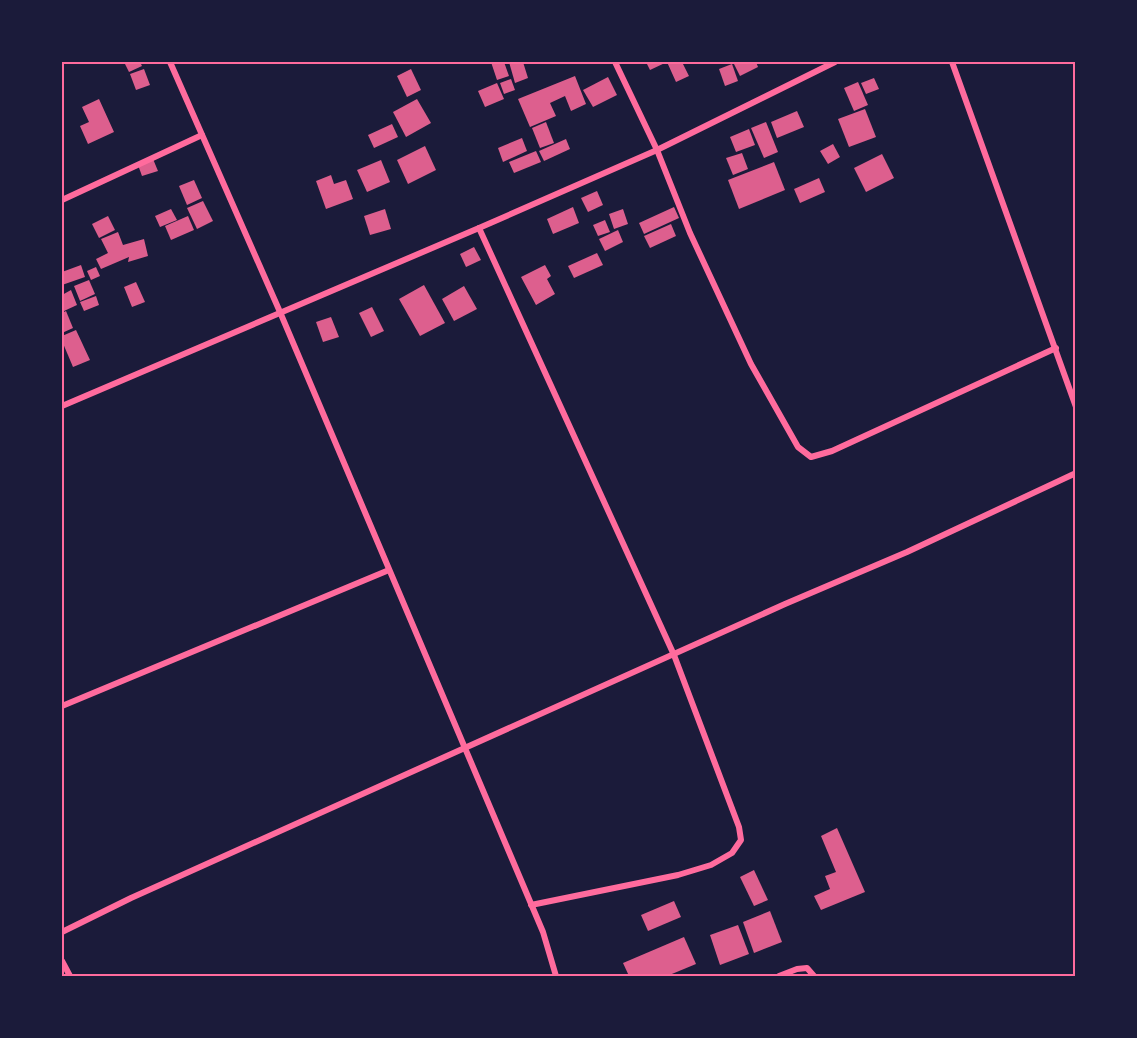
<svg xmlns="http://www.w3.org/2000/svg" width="1137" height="1038" font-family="Overpass,sans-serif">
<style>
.building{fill:#dd5f8e}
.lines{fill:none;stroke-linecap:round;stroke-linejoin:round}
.minor{stroke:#ff6b9d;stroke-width:6}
.neatline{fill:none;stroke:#ff6b9d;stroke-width:2}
</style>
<rect width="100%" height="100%" fill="#1b1b3a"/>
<g class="building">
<path d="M124,62H140L142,66L129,72Z"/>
<path d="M491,62H504L509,76L497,80Z"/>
<path d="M509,62H523L528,78L515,83Z"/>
<path d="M646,62H682L689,76L676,82L667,62L650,70Z"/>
<path d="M733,62H756L758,67L740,76Z"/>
<path d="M732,64L738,81L725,86L719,69Z"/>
<path d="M144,69L150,85L136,90L130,74Z"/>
<path d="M411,69L421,90L407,97L397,76Z"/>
<path d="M575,76L586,104L571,111L565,96L550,103L556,116L530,127L518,99Z"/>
<path d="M608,77L617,95L593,107L583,90Z"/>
<path d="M874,78L879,89L866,94L861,83Z"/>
<path d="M511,79L515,90L504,94L500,83Z"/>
<path d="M858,82L868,105L854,111L844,88Z"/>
<path d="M497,83L504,99L485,107L478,91Z"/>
<path d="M99,99L114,132L88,144L80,126L89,122L82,107Z"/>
<path d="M417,99L431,123L406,137L393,112Z"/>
<path d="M865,109L876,137L849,147L838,119Z"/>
<path d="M797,111L804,127L777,138L771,122Z"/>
<path d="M546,122L554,143L540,148L532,128Z"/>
<path d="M766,122L778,152L764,158L751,128Z"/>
<path d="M392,124L398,137L374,148L368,135Z"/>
<path d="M749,129L755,145L736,152L730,137Z"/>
<path d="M522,138L527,151L503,162L498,148Z"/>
<path d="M566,139L570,149L544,161L539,151Z"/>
<path d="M833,144L840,157L828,164L820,151Z"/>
<path d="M425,146L436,170L408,184L397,160Z"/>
<path d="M536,151L541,162L514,173L509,162Z"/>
<path d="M742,153L748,169L733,175L726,158Z"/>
<path d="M882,154L894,178L866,192L854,168Z"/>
<path d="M153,159L158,171L142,176L138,165Z"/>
<path d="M381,160L390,182L367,192L357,170Z"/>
<path d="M774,162L785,190L739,209L728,180Z"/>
<path d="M331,175L334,184L346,180L353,199L326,209L316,181Z"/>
<path d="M819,178L825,192L800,203L794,189Z"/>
<path d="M194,180L202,198L187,205L179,186Z"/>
<path d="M597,191L603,205L588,212L581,198Z"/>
<path d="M203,201L213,221L197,229L187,208Z"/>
<path d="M573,207L579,223L553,234L547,219Z"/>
<path d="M674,207L679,218L644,234L639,223Z"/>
<path d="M171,209L177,220L160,227L155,216Z"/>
<path d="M385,209L391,229L370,235L364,216Z"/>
<path d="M623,209L628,224L614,229L609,214Z"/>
<path d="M108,216L115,230L99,238L92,224Z"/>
<path d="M188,216L194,230L171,240L165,226Z"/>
<path d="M605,220L610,232L598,236L593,225Z"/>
<path d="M671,224L676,236L650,248L644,236Z"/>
<path d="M618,230L623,242L605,251L599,239Z"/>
<path d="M118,232L123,245L144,239L148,256L128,262L129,257L101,269L96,259L108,253L101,239Z"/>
<path d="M474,247L481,260L466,267L460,254Z"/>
<path d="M597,253L603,265L574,278L568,266Z"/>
<path d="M81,265L85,277L62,285V272Z"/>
<path d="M545,265L551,276L547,279L555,294L536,305L521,277Z"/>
<path d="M96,267L100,276L91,280L87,271Z"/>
<path d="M89,280L95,294L80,301L74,286Z"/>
<path d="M136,282L145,302L132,307L124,287Z"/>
<path d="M424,285L445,323L420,336L399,299Z"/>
<path d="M464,286L477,309L454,321L442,299Z"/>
<path d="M71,290L77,305L64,311L62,305V295Z"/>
<path d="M96,296L99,305L84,311L80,302Z"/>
<path d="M372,307L384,331L371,337L359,313Z"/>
<path d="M66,311L73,328L62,333V313Z"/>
<path d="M331,317L339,337L323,342L316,322Z"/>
<path d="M76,330L90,360L73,367L62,341V336Z"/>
<path d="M837,828L865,892L821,910L814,896L830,889L825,876L836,872L821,836Z"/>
<path d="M754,870L768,900L754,906L740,877Z"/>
<path d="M674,901L681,917L648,931L641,915Z"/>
<path d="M770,911L782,942L754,953L743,922Z"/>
<path d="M738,925L749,954L720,965L710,935Z"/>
<path d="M684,937L696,964L667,976H629L623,963Z"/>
</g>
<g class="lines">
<g class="minor">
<path d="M170,62L280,312L543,932L556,976"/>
<path d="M615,62L657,150L690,233L751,364L798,447L811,457L832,451L1056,348"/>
<path d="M952,62L1076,407"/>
<path d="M62,200L202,135"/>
<path d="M479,228L674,655L739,827L741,840L732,853L711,865L678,875L531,905"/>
<path d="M62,406L479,228L657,150L835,62"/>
<path d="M62,706L389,570"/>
<path d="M62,932L131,898L785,604L907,552L1076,473"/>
<path d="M62,961L70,976"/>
<path d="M779,976L797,969L807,968L814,976"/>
</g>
</g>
<rect width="1137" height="1038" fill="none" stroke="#1b1b3a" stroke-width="126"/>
<rect x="63" y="63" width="1011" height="912" class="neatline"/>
</svg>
